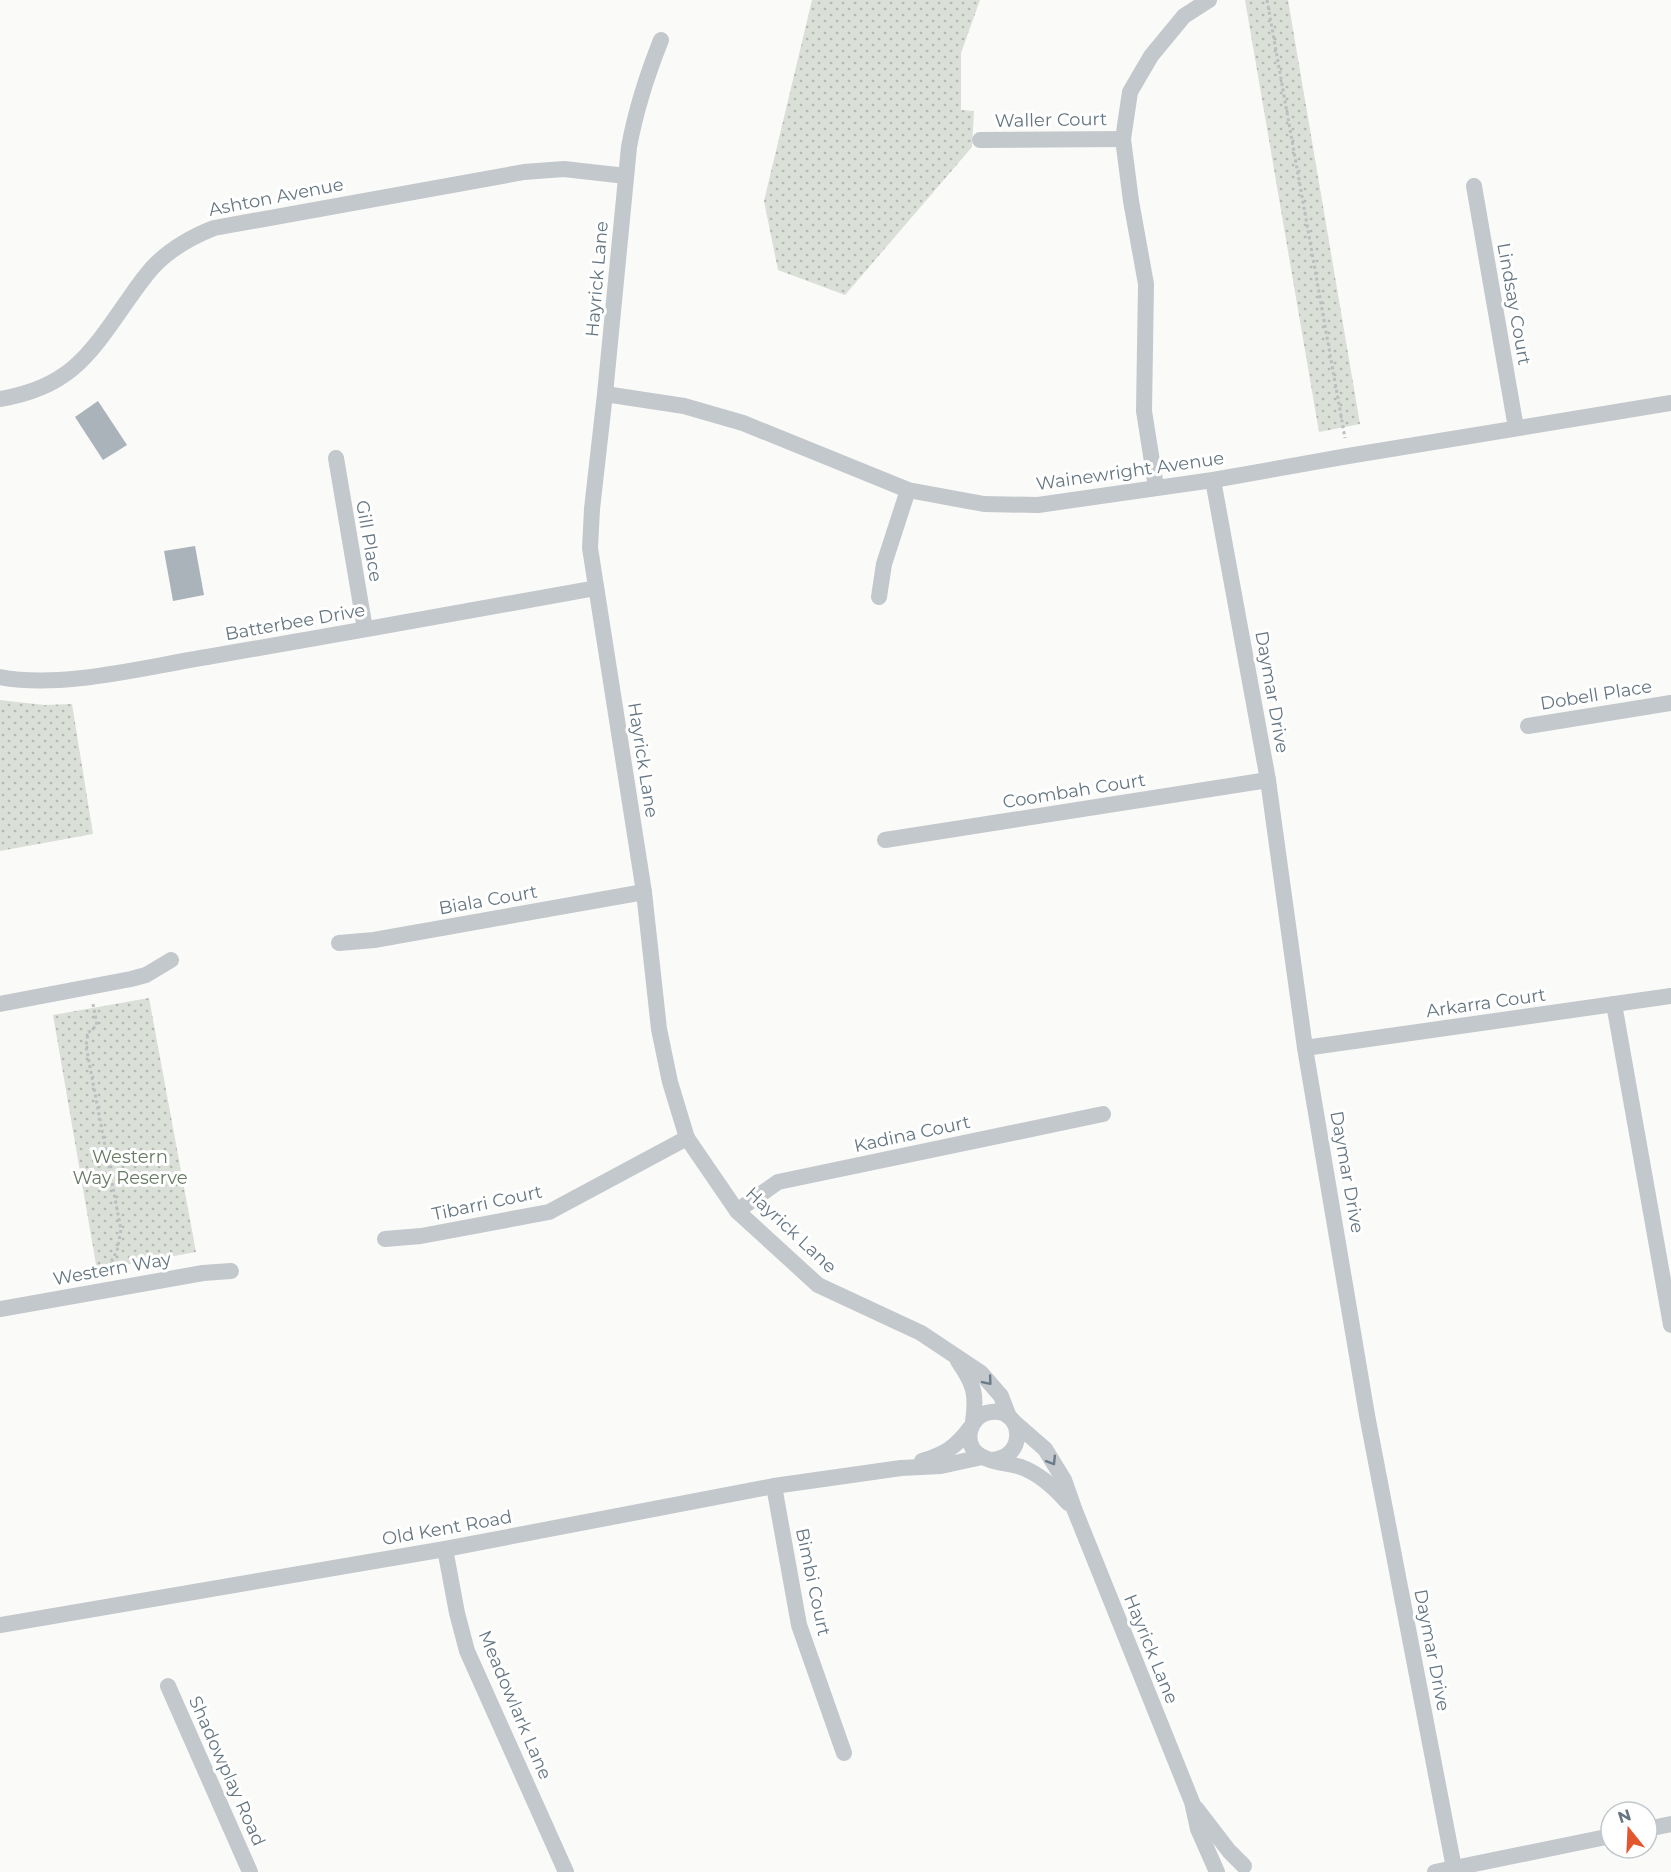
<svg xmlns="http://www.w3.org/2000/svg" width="1671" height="1872" font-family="Montserrat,sans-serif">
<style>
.park{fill:url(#park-dots)}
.building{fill:#aab3b9}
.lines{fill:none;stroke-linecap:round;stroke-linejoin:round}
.path{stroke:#bbbfc2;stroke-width:3;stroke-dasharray:3 3;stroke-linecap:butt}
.minor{stroke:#c3c8cc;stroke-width:16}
.oneway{stroke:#6a7a87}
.labels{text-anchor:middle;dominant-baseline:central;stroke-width:6;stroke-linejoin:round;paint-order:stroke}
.street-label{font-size:18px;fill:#657683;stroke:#fff}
.park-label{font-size:18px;fill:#687a64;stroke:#fff}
</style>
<defs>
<pattern id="park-dots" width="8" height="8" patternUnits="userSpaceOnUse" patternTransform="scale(1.5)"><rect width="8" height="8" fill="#dadfd7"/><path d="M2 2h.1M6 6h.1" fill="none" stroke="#b4b9b4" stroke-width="1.8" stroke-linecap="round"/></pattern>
</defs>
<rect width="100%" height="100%" fill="#fafaf8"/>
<g class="park">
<path d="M812,0H980L961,53V110L974,111L972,147L845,295L778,270L764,201Z"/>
<path d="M1245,0H1288L1360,424L1319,432Z"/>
<path d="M0,700L44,705L72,704L93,834L0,851Z"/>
<path d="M149,998L196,1252L97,1270L53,1015Z"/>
</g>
<g class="building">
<path d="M98,401L127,445L103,460L75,417Z"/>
<path d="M195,546L204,595L173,601L164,551Z"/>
</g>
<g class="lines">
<g class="path">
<path d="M1267,0L1345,438"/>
<path d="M93,1004L97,1025L88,1033L86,1046L121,1230L117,1251L105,1273"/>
</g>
<g class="minor">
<path d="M661,40C647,75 636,109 629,147L605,394L592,509L590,548L644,892L659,1029L670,1082L687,1138L737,1211L818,1285L921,1333L981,1373L1001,1396L1009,1417"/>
<path d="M980,140L1123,139"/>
<path d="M1474,186L1516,428"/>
<path d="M605,394L684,406L743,423L908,490L984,504L1038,505L1213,480L1348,456L1671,403"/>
<path d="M0,399C66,388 87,359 123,307C133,293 142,279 153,267C171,248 191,237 214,228L524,172L564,169L626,176"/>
<path d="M336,458L365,629"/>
<path d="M1213,480L1268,780L1305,1048L1367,1415L1454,1868"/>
<path d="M1156,487L1144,411L1146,284L1131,201L1123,139L1130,92L1151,56L1184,16L1209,0"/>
<path d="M879,597L884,564L908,490"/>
<path d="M0,677C62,689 144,667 207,657C337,635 466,611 596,588"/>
<path d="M1528,726L1671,703"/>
<path d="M885,840L1268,780"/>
<path d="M339,943L374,940L644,892"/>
<path d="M0,1004L131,979L146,975L171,960"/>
<path d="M1614,1004L1671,1325"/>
<path d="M1305,1048L1671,996"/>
<path d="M737,1211L778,1182L1103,1114"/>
<path d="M385,1239L421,1236L549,1212L687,1138"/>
<path d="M0,1309L203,1273L231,1271"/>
<path d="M958,1361C974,1384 977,1394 973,1422"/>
<path d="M1014,1422L1045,1449L1064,1480L1075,1511L1192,1802L1198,1829L1217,1872"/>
<path d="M990,1460C1029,1459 1023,1407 991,1412C969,1414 961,1445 981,1456C992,1463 1008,1463 1021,1467C1040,1474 1055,1488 1068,1503"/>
<path d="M922,1461C945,1454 956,1447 970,1428"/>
<path d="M774,1486L799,1625L844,1753"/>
<path d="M445,1549L457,1613L467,1651L566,1872"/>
<path d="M0,1625L445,1549L774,1486L901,1468L941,1466L982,1457"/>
<path d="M168,1686L250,1872"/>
<path d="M1196,1808L1229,1851L1244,1866"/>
<path d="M1647,1829L1671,1824"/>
<path d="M1435,1872L1611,1836"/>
</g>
</g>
<defs><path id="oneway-chevron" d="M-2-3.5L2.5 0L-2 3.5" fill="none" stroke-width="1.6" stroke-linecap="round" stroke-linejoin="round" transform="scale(1.5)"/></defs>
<g class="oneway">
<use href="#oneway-chevron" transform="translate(988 1381) rotate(50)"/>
<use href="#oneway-chevron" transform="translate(1052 1461) rotate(58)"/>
</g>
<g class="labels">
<g class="street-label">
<text transform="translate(1051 120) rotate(-1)">Waller Court</text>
<text transform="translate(276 197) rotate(-11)">Ashton Avenue</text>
<text transform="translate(597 279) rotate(-85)">Hayrick Lane</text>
<text transform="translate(1514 304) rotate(80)">Lindsay Court</text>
<text transform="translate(1130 471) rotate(-8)">Wainewright Avenue</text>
<text transform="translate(369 541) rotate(80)">Gill Place</text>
<text transform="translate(295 622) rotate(-10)">Batterbee Drive</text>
<text transform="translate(1272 692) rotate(80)">Daymar Drive</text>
<text transform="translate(1596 695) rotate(-9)">Dobell Place</text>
<text transform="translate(643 760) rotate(81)">Hayrick Lane</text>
<text transform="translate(1074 791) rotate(-9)">Coombah Court</text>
<text transform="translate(488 900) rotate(-10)">Biala Court</text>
<text transform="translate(1486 1003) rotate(-8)">Arkarra Court</text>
<text transform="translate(912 1134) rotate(-12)">Kadina Court</text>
<text transform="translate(1347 1172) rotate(80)">Daymar Drive</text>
<text transform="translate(487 1203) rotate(-12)">Tibarri Court</text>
<text transform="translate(791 1230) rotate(43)">Hayrick Lane</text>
<text transform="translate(112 1269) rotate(-10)">Western Way</text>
<text transform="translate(447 1528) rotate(-10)">Old Kent Road</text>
<text transform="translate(813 1582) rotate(78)">Bimbi Court</text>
<text transform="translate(1151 1649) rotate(68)">Hayrick Lane</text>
<text transform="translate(1432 1650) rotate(79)">Daymar Drive</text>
<text transform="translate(515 1705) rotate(67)">Meadowlark Lane</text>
<text transform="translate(227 1771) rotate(66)">Shadowplay Road</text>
</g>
<g class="park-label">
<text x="130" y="1157">Western<tspan x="130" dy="21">Way Reserve</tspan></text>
</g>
</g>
<g transform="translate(1629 1830) rotate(342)"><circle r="28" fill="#ffffff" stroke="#c1c8cd" stroke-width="1.5"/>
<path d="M0-4.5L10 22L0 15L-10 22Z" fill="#e4572e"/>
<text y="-9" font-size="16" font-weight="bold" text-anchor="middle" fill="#657683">N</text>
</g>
</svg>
